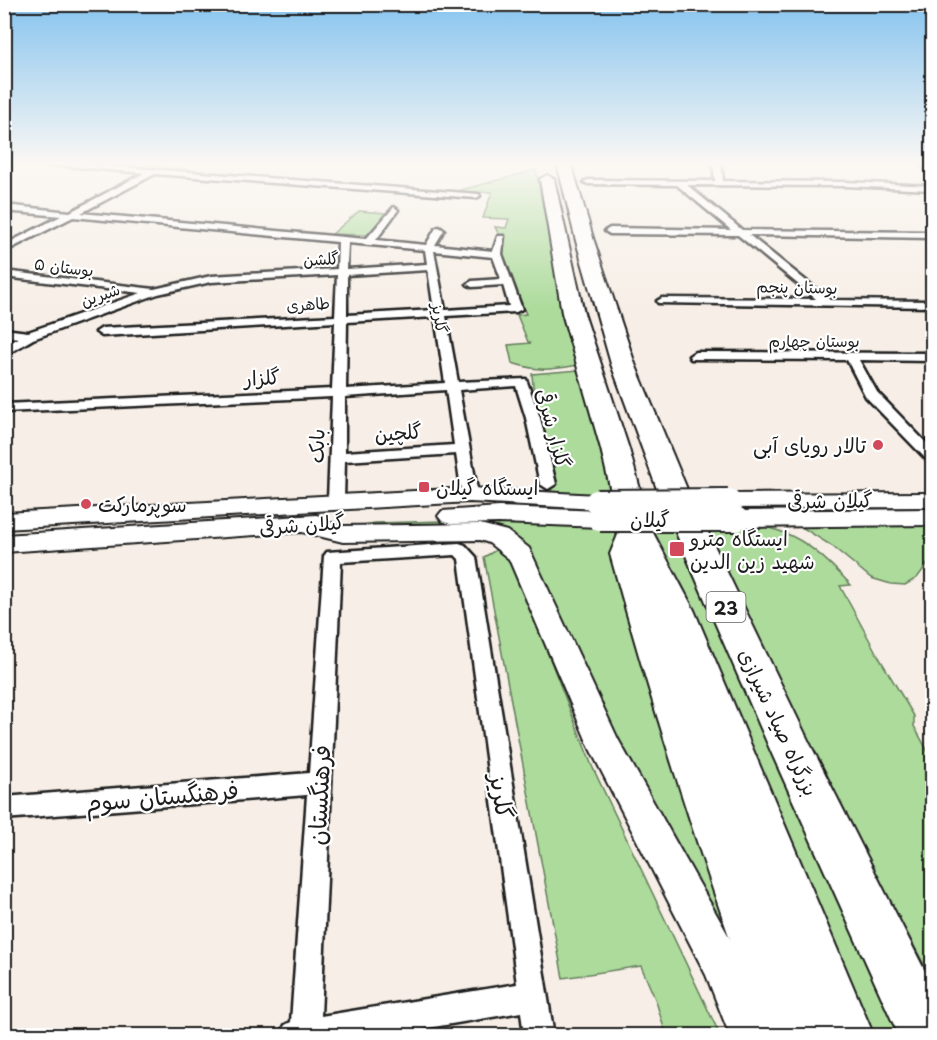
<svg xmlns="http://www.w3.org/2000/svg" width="937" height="1040" font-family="'Playpen Sans','Playpen Sans Arabic',sans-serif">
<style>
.green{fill:#acdb9b;stroke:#647c5c;stroke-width:1.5}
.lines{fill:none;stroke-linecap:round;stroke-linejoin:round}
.street-casing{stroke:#1c1c1c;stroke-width:5}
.secondary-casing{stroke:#1c1c1c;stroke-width:4}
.highway-casing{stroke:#1c1c1c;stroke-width:4}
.street{fill:#fff;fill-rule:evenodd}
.secondary{fill:#fff;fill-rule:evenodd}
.highway{fill:#fff;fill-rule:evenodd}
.secondary-bridge-casing{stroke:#1c1c1c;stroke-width:28;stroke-linecap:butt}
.secondary-bridge{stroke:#fff;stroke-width:24}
.poi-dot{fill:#d1495b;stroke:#fff;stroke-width:2}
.labels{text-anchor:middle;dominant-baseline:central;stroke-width:4.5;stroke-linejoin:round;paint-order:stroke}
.far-street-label{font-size:16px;fill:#1c1c1c;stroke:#fff}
.shield{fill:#fff;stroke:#606060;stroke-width:1.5}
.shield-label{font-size:18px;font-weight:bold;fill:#1c1c1c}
.street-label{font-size:20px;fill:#1c1c1c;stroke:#fff}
.poi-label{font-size:20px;fill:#1c1c1c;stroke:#fff;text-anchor:start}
.near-street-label{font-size:24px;fill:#1c1c1c;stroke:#fff}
</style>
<rect width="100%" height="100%" fill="#f7efe7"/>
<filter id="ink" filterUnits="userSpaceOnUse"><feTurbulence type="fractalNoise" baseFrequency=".0167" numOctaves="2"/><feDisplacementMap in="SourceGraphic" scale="12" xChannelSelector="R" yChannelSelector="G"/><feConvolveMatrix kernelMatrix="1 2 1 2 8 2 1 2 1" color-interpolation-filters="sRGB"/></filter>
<g filter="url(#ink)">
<g class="green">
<path d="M536,170L563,312L578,365C549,370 540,372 512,363L508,345L531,343L528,342L517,315L526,314C518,295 507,275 503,255C500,243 502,239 495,227L506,228L509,219L483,218L492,192L450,193Z"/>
<path d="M359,211L385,213L368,235L332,234Z"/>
<path d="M579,370L612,495L552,493L534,399L532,374Z"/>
<path d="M475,520L613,522L618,545L767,1035L514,542L340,529L375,523Z"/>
<path d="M700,521C777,525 797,527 851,585L840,586L877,654L914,716V726L932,759V979L872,868Z"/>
<path d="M650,522H670L739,680L904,1035H874Z"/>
<path d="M932,522V558L917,578L905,585L891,584L871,578L832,546L803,528L804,524Z"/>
<path d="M496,550L508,552L592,766L720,1035H666L656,1001L641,966L563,978L484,557Z"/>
</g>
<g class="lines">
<g class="street-casing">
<g id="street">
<path d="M33,163H70L479,194L480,196L476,198L155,174L81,213L366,239L394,207L398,210L376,240L426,245L436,228L439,227L444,230L435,245L493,251L498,236H504L502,254L522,309L516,312L446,316L458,382L526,379L540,418L556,484L548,489L540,484L526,418L516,386L459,390L478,495L470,500L462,495L456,454L345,461L344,500L336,505L330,504L328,500L332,397L4,412V404L332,389L335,322L102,336L96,332L102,328L335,316L337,275L211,282L158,294L33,339L4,356V346L18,338L4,336V329L28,332L141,293L4,277V271L154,289L211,276L337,269L338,242L73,217L4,252V245L61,216L4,211V205L70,212L144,173ZM348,243L425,250L427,264L347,269ZM434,251L493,257L501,279L472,281L467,284L472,287L503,285L509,306L445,310ZM428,270L434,310L347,315V275ZM435,317L445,383L346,389L347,322ZM446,390L454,445L345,452V397Z"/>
<path d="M713,163H721L723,181L846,182L932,186V190L846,186L687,185L742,230L932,232V238L749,235L830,300L932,301V307L658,303L657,301L662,298L816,299L738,235L610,234L605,231L610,228L731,230L677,185L588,184L584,182L588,180L715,181Z"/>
<path d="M695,352L932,353V361L859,360L877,392L932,449V461L927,460L866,397L847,360L691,359L689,356Z"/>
<path d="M459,543L465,545L476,557L554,1036H524L521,1012L381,1036H280L285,1025L291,1022L307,795L4,819V797L309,773L324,556L327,552ZM455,555L459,559L517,984L321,1016L341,562Z"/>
</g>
</g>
<g class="secondary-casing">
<g id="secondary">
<path d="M920,163H931L932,175L928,174Z"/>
<path d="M470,488L597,495L605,497L609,502L605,507L597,509L470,502L4,529V513Z"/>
<path d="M932,493V507L728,508L720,506L716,501L720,496L728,494Z"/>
<path d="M499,507L600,511L608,513L612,519L608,525L600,527L499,523L450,524L442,521L438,516L442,511Z"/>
<path d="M932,509V525L736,527L728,525L724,519L728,513L736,511Z"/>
<path d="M316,515L325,517L327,522L343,526L480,524L507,531L529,548L618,739L736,949L773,1036H730L706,975L590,749L509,559L489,543L480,540L343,542L302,532L4,552V535Z"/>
</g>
</g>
<g class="highway-casing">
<g id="highway">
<path d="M557,163H571L594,241L635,364L687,489L808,740L932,985V1036H899L772,754L657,489L611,364L576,241Z"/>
<path d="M547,175L554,179L584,313L629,449L651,529L694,610L874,1036H765C706,877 655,717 610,554L620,530L601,449L562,313L540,179Z"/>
</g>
</g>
<use href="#street" class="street"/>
<use href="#secondary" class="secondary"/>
<use href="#highway" class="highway"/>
<g class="secondary-bridge-casing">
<g id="secondary-bridge">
<path d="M597,502L728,501"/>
<path d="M600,519H736"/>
</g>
</g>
<use href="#secondary-bridge" class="secondary-bridge"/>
</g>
</g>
<linearGradient id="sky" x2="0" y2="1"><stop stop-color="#87c4ef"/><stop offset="0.53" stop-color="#fbf8f4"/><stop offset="1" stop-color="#fbf8f4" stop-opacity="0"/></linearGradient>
<rect width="937" height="309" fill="url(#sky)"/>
<g class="poi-dot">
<circle cx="878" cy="445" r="6"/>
<rect x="418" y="481" width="12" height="12" rx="3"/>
<circle cx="86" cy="504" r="6"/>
<rect x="669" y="541" width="16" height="16" rx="3"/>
</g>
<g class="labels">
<g class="far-street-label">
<text transform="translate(321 258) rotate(-3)">گلشن</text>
<text transform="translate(64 266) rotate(7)">بوستان ۵</text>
<text transform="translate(797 286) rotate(1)">بوستان پنجم</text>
<text transform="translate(100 294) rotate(-19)">شیرین</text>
<text transform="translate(308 303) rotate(-4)">طاهری</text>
<text transform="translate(441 318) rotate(81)">گلریز</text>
<text x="814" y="340">بوستان چهارم</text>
</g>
<rect class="shield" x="706.5" y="592" width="39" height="30" rx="4.5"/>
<g class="shield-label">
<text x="726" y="607">23</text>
</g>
<g class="street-label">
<text transform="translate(262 377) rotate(-3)">گلزار</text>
<text transform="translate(554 428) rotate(75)">گلزار شرقی</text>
<text transform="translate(398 432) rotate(-4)">گلچین</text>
<text transform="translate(316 446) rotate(-88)">بابک</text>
<text transform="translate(830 500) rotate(-1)">گیلان شرقی</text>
<text x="650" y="519">گیلان</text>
<text transform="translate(302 524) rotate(-4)">گیلان شرقی</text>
<text transform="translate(779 722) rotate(65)">بزرگراه صیاد شیرازی</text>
</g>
<g class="poi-label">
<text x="866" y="445" text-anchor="end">تالار رویای آبی</text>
<text x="436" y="487">ایستگاه گیلان</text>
<text x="98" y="504">سوپرمارکت</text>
<text x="690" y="538">ایستگاه مترو<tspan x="690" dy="23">شهید زین الدین</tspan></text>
</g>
<g class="near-street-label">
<text transform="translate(162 795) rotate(-5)">فرهنگستان سوم</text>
<text transform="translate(318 795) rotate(-87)">فرهنگستان</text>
<text transform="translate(503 796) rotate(81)">گلریز</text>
</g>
</g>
<rect width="937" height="1040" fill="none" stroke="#fff" stroke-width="24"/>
<rect x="12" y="12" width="913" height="1016" fill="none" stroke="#1c1c1c" stroke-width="2" filter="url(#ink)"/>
</svg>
